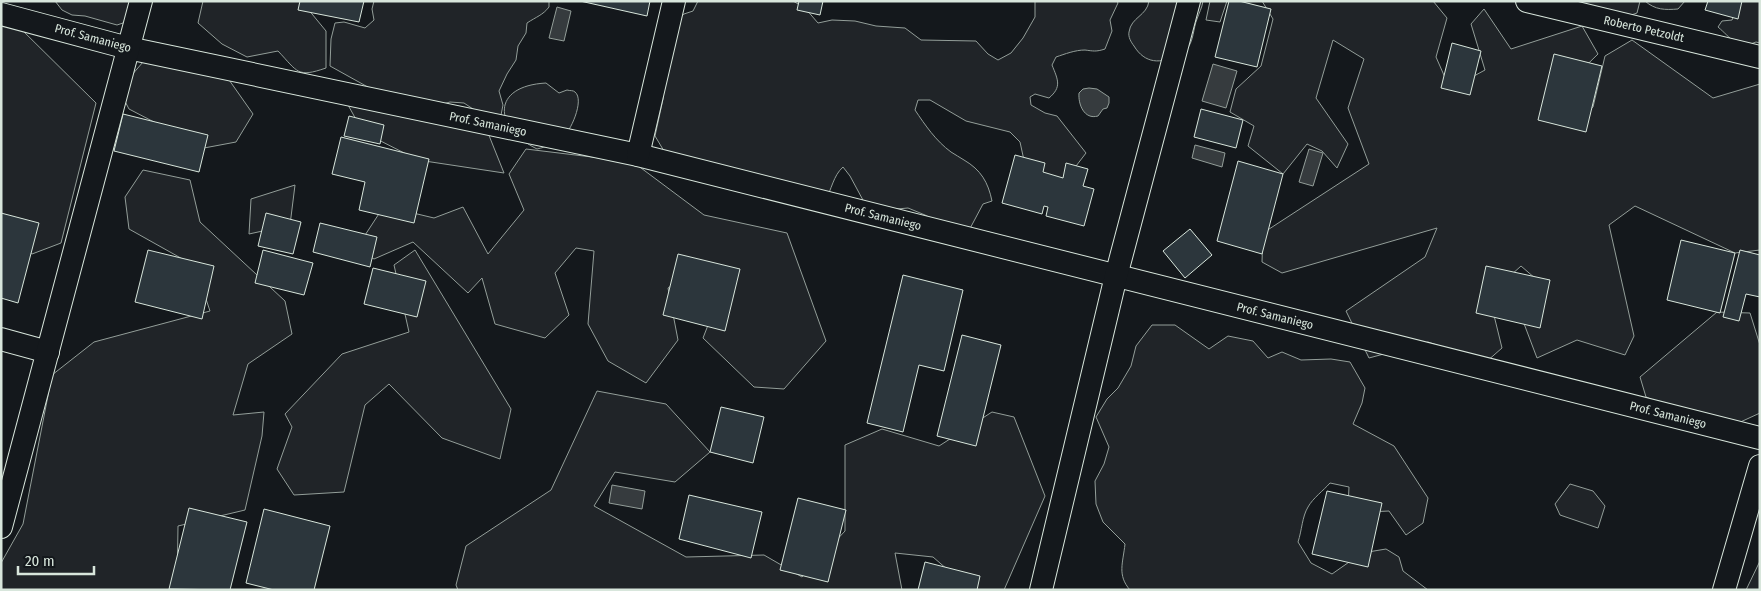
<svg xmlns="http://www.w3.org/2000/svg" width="1761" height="591" font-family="'Fira Sans Condensed',sans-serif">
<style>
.green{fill:#202428;stroke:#939e99}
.water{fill:#363b3e;stroke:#939e99}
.building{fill:#2c363c;stroke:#d8e6dc}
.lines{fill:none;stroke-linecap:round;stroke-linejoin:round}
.street-casing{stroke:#d8e6dc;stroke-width:24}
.street{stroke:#14181c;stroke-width:22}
.labels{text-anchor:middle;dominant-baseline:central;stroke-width:4;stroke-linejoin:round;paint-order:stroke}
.street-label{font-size:12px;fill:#d8e6dc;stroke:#14181c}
</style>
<rect width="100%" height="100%" fill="#14181c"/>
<g class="green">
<path d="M55,1H146L129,21L117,25L85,16L72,15L62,10Z"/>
<path d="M203,1H298L303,3L326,31V68C297,78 298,72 278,51L247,57L222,44L198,23Z"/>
<path d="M374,1H549V7C543,15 536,17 527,23L526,33L518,46L516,60L507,74L499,91L503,105L501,115H482L464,103L450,102L436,106L375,91L330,66L331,39L335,23L344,22L365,28L374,20L372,9Z"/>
<path d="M698,1H793L805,8L818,23L832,20L855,21L876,26L905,28L921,40L976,41L988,54L998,60L1011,53L1023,38L1035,17V1H1117L1118,3L1110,20L1112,31L1105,49C1096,52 1093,51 1085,50C1075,50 1065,54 1056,57L1052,65C1058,80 1062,87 1049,98L1035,94L1030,97L1031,105L1045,113L1057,116L1086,153L1073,170L1068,184L1025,165L1020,142L1010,132L966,121L930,100H918L915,110C925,125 936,141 951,152C955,155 960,157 964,160C981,170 988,182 992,201L983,204L966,236L925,215L908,208L886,210L864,202L850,176L843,167C833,176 832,189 825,201L664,151L655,136L663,99L671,24L684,14L693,11Z"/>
<path d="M1149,1H1203C1202,8 1199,13 1197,19C1193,29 1194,40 1187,49C1185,52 1181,53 1177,55C1161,64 1145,64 1134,46C1131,42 1128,37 1129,32C1131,17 1147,16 1149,1Z"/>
<path d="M1210,1H1227L1220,22L1206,20Z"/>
<path d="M1262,1H1433L1447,18L1436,57L1450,89L1485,70L1471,24L1484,9L1511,49L1582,26L1598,54L1555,96L1569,125L1593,107L1605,56L1632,40L1713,98L1760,84V250L1735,253L1635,206L1609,225L1634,336L1625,355L1577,340L1537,358L1523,321L1536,279L1521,266L1489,295L1502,348L1486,362L1428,342L1369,358L1346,311L1425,257L1437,228L1282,273L1262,262L1263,233L1369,164L1348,108L1364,59L1333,40L1316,98L1348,144L1337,168L1322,151L1307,144L1283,174L1248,146L1254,126L1230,112L1236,89L1261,66L1273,19Z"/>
<path d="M1562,1H1640L1637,13L1620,19Z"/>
<path d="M1645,1H1685L1678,9C1665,10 1655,10 1645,1Z"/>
<path d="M1740,1H1760V43L1756,42C1737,50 1731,38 1718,27L1722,21L1732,20Z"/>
<path d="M1,24L17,25L96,103L61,243L32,254L1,235Z"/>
<path d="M143,62L227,77L253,114L236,142L204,148L129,109L119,90Z"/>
<path d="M546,83L559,93L567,90C570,91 573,90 575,92C585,100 570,133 562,138C554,144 546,147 537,149C493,127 491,86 546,83Z"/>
<path d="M348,105L488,133L504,173L418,160L363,132Z"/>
<path d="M526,149L633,162L704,215L787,233L826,341L784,389L754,387L703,338L726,279L701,265L668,288L678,340L646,383L608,361L588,324L594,251L576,248L555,273L569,315L545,338L495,324L482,278L468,293L413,242L374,259L356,249L384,206L434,218L463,207L488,254L524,210L509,174Z"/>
<path d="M143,170L190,180L200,222L285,301L292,334L248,364L233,415L264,412L262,436L245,510L178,526L177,590H1V563L23,524L52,375L94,342L210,311L195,266L129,229L125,197Z"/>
<path d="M295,185L290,225L249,234L251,199Z"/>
<path d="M415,250L511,409L500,459L442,438L389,384L365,405L344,492L294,495L277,469L292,427L285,414L342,354L409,332L394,265Z"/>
<path d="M1717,312L1750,313L1760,345V413L1723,430L1646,397L1640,377Z"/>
<path d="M1152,325H1175L1209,349L1228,336L1253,341L1268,358L1282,352L1301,360L1331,359L1350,362L1365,388L1362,403L1353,424L1394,446L1428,498L1423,523L1406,535L1389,511L1368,512L1348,506L1349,487L1330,483C1323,491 1313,498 1308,507C1302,517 1302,530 1298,542L1311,563L1332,574L1362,553L1386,549L1399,557L1403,571L1428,590H1130C1117,575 1123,563 1125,544L1103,522L1096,504L1095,481L1104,464L1109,447L1096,417L1107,399L1118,388L1131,366L1136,346Z"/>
<path d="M597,391L666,404L710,452L675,482L615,472L594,506L686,557L764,555L802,577L845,531V445L882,429L939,446L992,412L1014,417L1045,496L1004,590H971L933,557L895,553L902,590H458L456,585L466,546L551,490Z"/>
<path d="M1570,484L1593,491L1605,506L1598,528L1560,515L1555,504Z"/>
<path d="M1760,561V590H1746Z"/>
</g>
<g class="water">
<path d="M557,7L571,11L564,41L549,38Z"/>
<path d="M1213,64L1237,71L1226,108L1202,101Z"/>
<path d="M1089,88L1097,89L1109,97V103L1107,108L1103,109L1098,116C1084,120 1078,104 1079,93L1083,89Z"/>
<path d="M1195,145L1225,153L1222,167L1192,158Z"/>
<path d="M1309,149L1323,153L1313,186L1299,182Z"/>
<path d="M612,485L645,491L642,509L609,503Z"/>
</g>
<g class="building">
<path d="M300,1H364L359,22L298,10Z"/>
<path d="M580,1H650L647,16Z"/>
<path d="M799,1H823L820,15L797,10Z"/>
<path d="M1229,1H1239L1271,9L1257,67L1215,57Z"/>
<path d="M1708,1H1742L1738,19L1705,10Z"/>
<path d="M1452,43L1481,51L1470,95L1441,88Z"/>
<path d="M1554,54L1602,66L1586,132L1538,120Z"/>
<path d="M1201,109L1243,120L1236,148L1194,137Z"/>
<path d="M123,114L208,135L199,172L114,151Z"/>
<path d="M349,116L384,125L380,144L344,136Z"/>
<path d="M341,137L429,159L414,223L359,210L365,182L332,174Z"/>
<path d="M1015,155L1045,163L1043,172L1063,178L1066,163L1088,169L1083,186L1094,189L1084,226L1046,216L1048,207L1044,206L1042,214L1002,203Z"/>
<path d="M1238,161L1283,174L1262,254L1217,241Z"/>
<path d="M1,213L39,223L18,303L1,298Z"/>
<path d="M266,213L301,222L293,254L258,246Z"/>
<path d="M320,223L377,237L370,267L313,252Z"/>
<path d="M1190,229L1212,255L1185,278L1163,251Z"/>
<path d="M1681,240L1735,253L1720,313L1667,300Z"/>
<path d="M148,250L214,266L202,319L135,302Z"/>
<path d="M263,250L313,263L304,295L255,283Z"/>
<path d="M1740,250L1760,255V297L1746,294L1739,321L1723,317Z"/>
<path d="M678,254L740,269L725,331L663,315Z"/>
<path d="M1486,266L1550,280L1540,328L1476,313Z"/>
<path d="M373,268L426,281L417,317L364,304Z"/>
<path d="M903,275L963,290L944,371L919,365L903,432L867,423Z"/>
<path d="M962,335L1001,345L976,446L937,436Z"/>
<path d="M721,407L764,417L753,463L710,452Z"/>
<path d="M1327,491L1382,503L1368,567L1312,554Z"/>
<path d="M689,495L762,512L751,558L679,539Z"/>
<path d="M798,498L846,510L828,582L780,570Z"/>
<path d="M189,508L247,522L230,590L169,589Z"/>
<path d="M264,509L330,526L314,590H274L246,583Z"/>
<path d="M925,562L980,576L977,590H918Z"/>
</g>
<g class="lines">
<g class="street-casing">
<g id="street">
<path d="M1527,1L1760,57"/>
<path d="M1,14L128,48L638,155L1760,438"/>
<path d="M638,155L674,1"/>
<path d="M1,339L48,352"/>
<path d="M1,527L141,1"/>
<path d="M1041,590L1116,276L1189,1"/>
<path d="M1724,590L1760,466"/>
</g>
</g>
<use href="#street" class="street"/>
</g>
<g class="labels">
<g class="street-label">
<text transform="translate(1644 29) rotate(13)">Roberto Petzoldt</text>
<text transform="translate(93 38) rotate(15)">Prof. Samaniego</text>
<text transform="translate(488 124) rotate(12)">Prof. Samaniego</text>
<text transform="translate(883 217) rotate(14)">Prof. Samaniego</text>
<text transform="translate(1275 316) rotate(14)">Prof. Samaniego</text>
<text transform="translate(1668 415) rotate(14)">Prof. Samaniego</text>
</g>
</g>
<rect width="1761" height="591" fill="none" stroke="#d8e6dc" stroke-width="5"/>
<path d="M18 566v8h76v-8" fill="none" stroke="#d8e6dc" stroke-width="2.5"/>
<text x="25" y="566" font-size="15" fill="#d8e6dc" stroke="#14181c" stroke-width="4" paint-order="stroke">20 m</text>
</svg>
